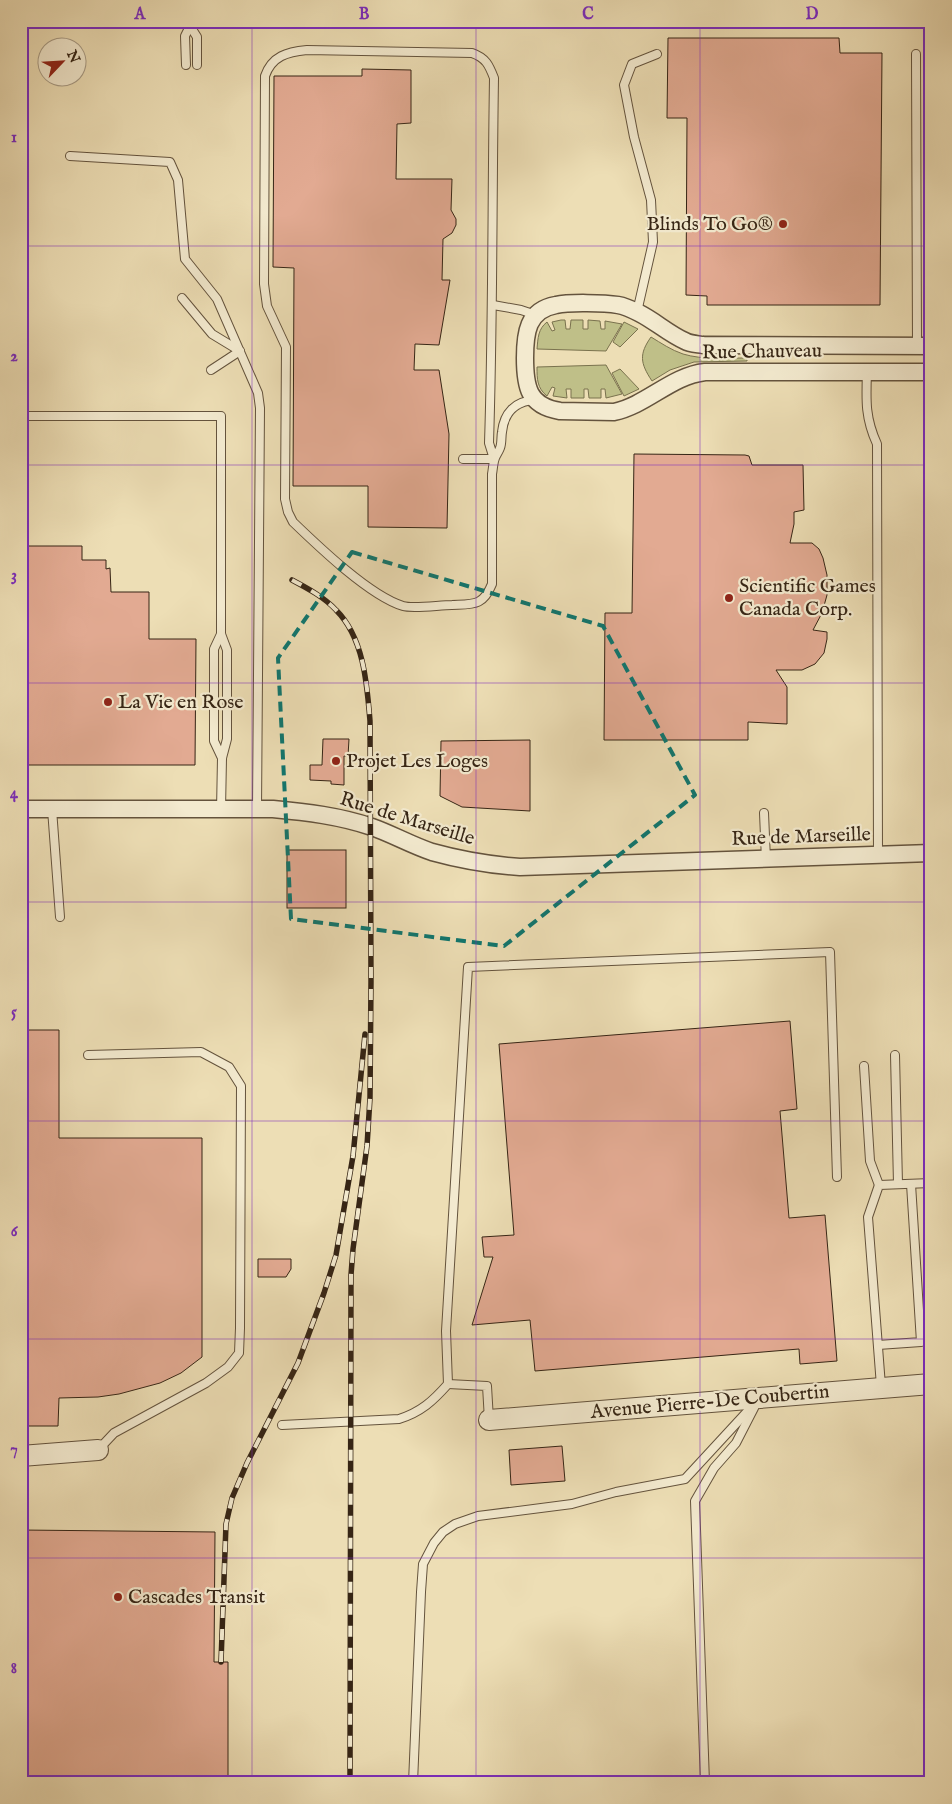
<svg xmlns="http://www.w3.org/2000/svg" width="952" height="1804" font-family="'IM FELL English',serif">
<style>
.green{fill:#bfbf88;stroke:#7a724e}
.building{fill:#e2aa92;stroke:#362515}
.lines{fill:none;stroke-linecap:round;stroke-linejoin:round}
.service-casing{stroke:#64533d;stroke-width:10}
.minor-casing{stroke:#64533d;stroke-width:19}
.tertiary-casing{stroke:#64533d;stroke-width:22}
.service{stroke:#f3eacf;stroke-width:8}
.minor{stroke:#f3eacf;stroke-width:16}
.tertiary{stroke:#f3eacf;stroke-width:20}
.rail-casing{stroke:#362515;stroke-width:5.5}
.rail{stroke:#f3eacf;stroke-width:4;stroke-dasharray:11;stroke-linecap:butt}
.marked{fill:none;stroke:#0f766e;stroke-width:4;stroke-dasharray:10 6;stroke-linejoin:round}
.grid{fill:none;stroke:#7b2cbf;stroke-width:1;stroke-opacity:0.55}
.poi-dot{fill:#8f2418;stroke:#f3eacf;stroke-width:2}
.labels{text-anchor:middle;dominant-baseline:central;stroke-width:4.5;stroke-linejoin:round;paint-order:stroke}
.poi-label{font-size:20px;fill:#362515;stroke:#f3eacf;text-anchor:start}
.street-label{font-size:20px;fill:#362515;stroke:#f3eacf}
.neatline{fill:none;stroke:#7b2cbf;stroke-width:2}
.grid-label{font-size:16px;text-anchor:middle;font-weight:bold;fill:#7b2cbf}
</style>
<rect width="100%" height="100%" fill="#eddeb5"/>
<filter id="stains"><feTurbulence type="fractalNoise" baseFrequency=".004" numOctaves="4"/><feColorMatrix values="0 0 0 0 .2 0 0 0 0 .09 0 0 0 0 .02 0 0 0 .5 -.17"/></filter>
<radialGradient id="worn" r=".72"><stop offset=".6" stop-color="#630" stop-opacity="0"/><stop offset="1" stop-color="#630" stop-opacity=".3"/></radialGradient>
<g class="green">
<path d="M561,320H565L566,329H570L571,320H583V329H588V320L600,321L601,329H605V321L622,324L606,351L537,349C538,338 538,329 547,322L552,331L555,330L552,322Z"/>
<path d="M624,322L638,329L620,347L613,342Z"/>
<path d="M651,337C661,343 671,350 683,354C703,360 726,358 747,358V361L694,362L670,370L652,381C640,363 639,354 651,337Z"/>
<path d="M606,365L622,394L606,398L605,389H601V398H589L588,389H584V398H571V389H566L567,398L553,396L555,388L552,387L547,396C537,388 537,379 537,367Z"/>
<path d="M620,369L639,389L624,396L612,373Z"/>
</g>
<g class="building">
<path d="M668,38H839L840,53H882L880,305H707V296L686,295L687,118H667Z"/>
<path d="M362,69L411,70V123L397,124L396,179H452L451,210L456,219V225L452,233L443,239L442,280H450L439,345L415,344L414,370H439L449,434L447,528L368,527V486H293L294,268L273,267L274,76H362Z"/>
<path d="M634,454L745,455L749,456L752,465H803L804,510L794,512V524L790,543H812L819,549L823,558L827,575V595L822,613L813,630L827,632V639L824,653L815,664L802,670H776L787,687V724L748,722V740H604L605,613H632Z"/>
<path d="M21,546H82V560H106V569L110,568L111,592H149V639H196L195,765H21Z"/>
<path d="M323,739H349L348,756H344V785L331,784V781L310,780V765H322Z"/>
<path d="M530,740V811L462,807L440,796L441,741Z"/>
<rect x="287" y="850" width="59" height="58"/>
<path d="M790,1021L797,1109L780,1111L789,1218L825,1215L837,1361L800,1364L799,1349L535,1371L530,1320L472,1325L493,1257H484L482,1237L514,1235L499,1044Z"/>
<path d="M21,1030H59V1138H202V1357L181,1373L160,1383L119,1394L98,1397L59,1398L58,1426H21Z"/>
<path d="M258,1259H291V1269L286,1277H258Z"/>
<path d="M562,1446L565,1481L511,1485L509,1450Z"/>
<path d="M21,1530L215,1532L214,1662H228V1783H21Z"/>
</g>
<g class="lines">
<g class="service-casing">
<g id="service">
<path d="M190,21V26L197,37V65"/>
<path d="M916,54L917,346"/>
<path d="M186,65L185,36L190,26"/>
<path d="M70,156L170,162L178,180L185,259L217,299L258,393L260,408L257,809"/>
<path d="M182,298L212,334L240,351L211,370"/>
<path d="M493,305L521,310L536,315"/>
<path d="M637,312L653,242L651,200L634,137L624,85L632,64L657,54"/>
<path d="M867,372C866,400 865,418 877,444L878,855"/>
<path d="M21,416H221V634L227,650V739L222,758L221,810"/>
<path d="M463,459H494"/>
<path d="M494,459L489,443C493,321 492,200 494,78C489,65 486,58 472,53L307,50C287,52 272,56 265,76L264,284L267,306L286,347L285,499L288,512L293,522C319,547 370,596 403,606C413,609 440,605 452,605C474,604 483,606 492,584V474C493,469 493,463 495,458C496,455 499,451 500,448C502,443 501,437 502,432C504,413 515,401 535,400"/>
<path d="M221,634L214,649V741L222,758"/>
<path d="M52,809L60,917"/>
<path d="M764,813L766,860"/>
<path d="M88,1055L201,1052L229,1067L241,1086L240,1328L239,1353L228,1367L206,1383L114,1433L98,1450"/>
<path d="M895,1055L898,1184"/>
<path d="M864,1066L870,1161L879,1185"/>
<path d="M878,1345L921,1342L911,1184"/>
<path d="M881,1386L868,1217L879,1185L931,1183"/>
<path d="M489,1420L487,1386L448,1384L446,1331L468,967L830,952L837,1177"/>
<path d="M282,1425L399,1419C421,1412 433,1401 448,1384"/>
<path d="M413,1783L421,1592L423,1564L434,1543L443,1532L455,1524L478,1516L572,1504L616,1492L685,1479L757,1401"/>
<path d="M705,1783L695,1501L714,1468L736,1443L754,1408"/>
</g>
</g>
<g class="minor-casing">
<g id="minor">
<path d="M931,346L703,345C697,344 690,344 685,341C669,334 655,321 639,313C633,310 624,306 618,305C605,303 569,302 556,305C527,310 525,334 525,358C525,386 528,406 560,411L614,412C647,405 671,376 705,372H931"/>
<path d="M21,809H273C306,812 340,816 372,827C392,834 411,845 432,852C461,860 490,865 520,867L931,853"/>
</g>
</g>
<g class="tertiary-casing">
<g id="tertiary">
<path d="M489,1420L931,1384"/>
<path d="M21,1456L98,1450"/>
</g>
</g>
<use href="#service" class="service"/>
<use href="#minor" class="minor"/>
<use href="#tertiary" class="tertiary"/>
<g class="rail-casing">
<g id="rail">
<path d="M292,580C307,588 324,597 336,610C364,638 367,684 370,721L371,981L370,1098L367,1146L353,1249L351,1275L350,1783"/>
<path d="M221,1662L226,1524L232,1498L247,1463L298,1363L324,1293L336,1255L353,1156L365,1034"/>
</g>
</g>
<use href="#rail" class="rail"/>
</g>
<path class="marked" d="M352,552L603,626L695,795L504,946L291,919L278,658Z"/>
<path class="grid" d="M252,21V1783M476,21V1783M700,21V1783M21,246H931M21,465H931M21,683H931M21,902H931M21,1121H931M21,1339H931M21,1558H931"/>
<g class="poi-dot">
<circle cx="783" cy="224" r="5"/>
<circle cx="729" cy="598" r="5"/>
<circle cx="108" cy="702" r="5"/>
<circle cx="336" cy="761" r="5"/>
<circle cx="118" cy="1597" r="5"/>
</g>
<g class="labels">
<g class="poi-label">
<text x="773" y="224" text-anchor="end">Blinds To Go®</text>
<text x="739" y="586">Scientific Games<tspan x="739" dy="23">Canada Corp.</tspan></text>
<text x="118" y="702">La Vie en Rose</text>
<text x="346" y="761">Projet Les Loges</text>
<text x="128" y="1597">Cascades Transit</text>
</g>
<g class="street-label">
<text transform="translate(762 352) rotate(-1)">Rue Chauveau</text>
<text transform="translate(407 819) rotate(17)">Rue de Marseille</text>
<text transform="translate(801 837) rotate(-2)">Rue de Marseille</text>
<text transform="translate(710 1402) rotate(-5)">Avenue Pierre-De Coubertin</text>
</g>
</g>
<rect width="952" height="1804" fill="none" stroke="#eddeb5" stroke-width="55"/>
<g transform="translate(62 62) rotate(65)"><circle r="24" fill="#f3eacf" stroke="#a79b85"/>
<path d="M0-4L9 19L0 12L-9 19Z" fill="#8f2418"/>
<text y="-8" font-size="14" font-weight="bold" text-anchor="middle" fill="#362515">N</text>
</g>
<rect x="28" y="28" width="896" height="1748" class="neatline"/>
<g class="grid-label">
<text x="140" y="19">A</text>
<text x="364" y="19">B</text>
<text x="588" y="19">C</text>
<text x="812" y="19">D</text>
<text x="14" y="142">1</text>
<text x="14" y="361">2</text>
<text x="14" y="580">3</text>
<text x="14" y="798">4</text>
<text x="14" y="1017">5</text>
<text x="14" y="1236">6</text>
<text x="14" y="1454">7</text>
<text x="14" y="1673">8</text>
</g>
<rect width="100%" height="100%" filter="url(#stains)"/>
<rect width="100%" height="100%" fill="url(#worn)"/>
</svg>
